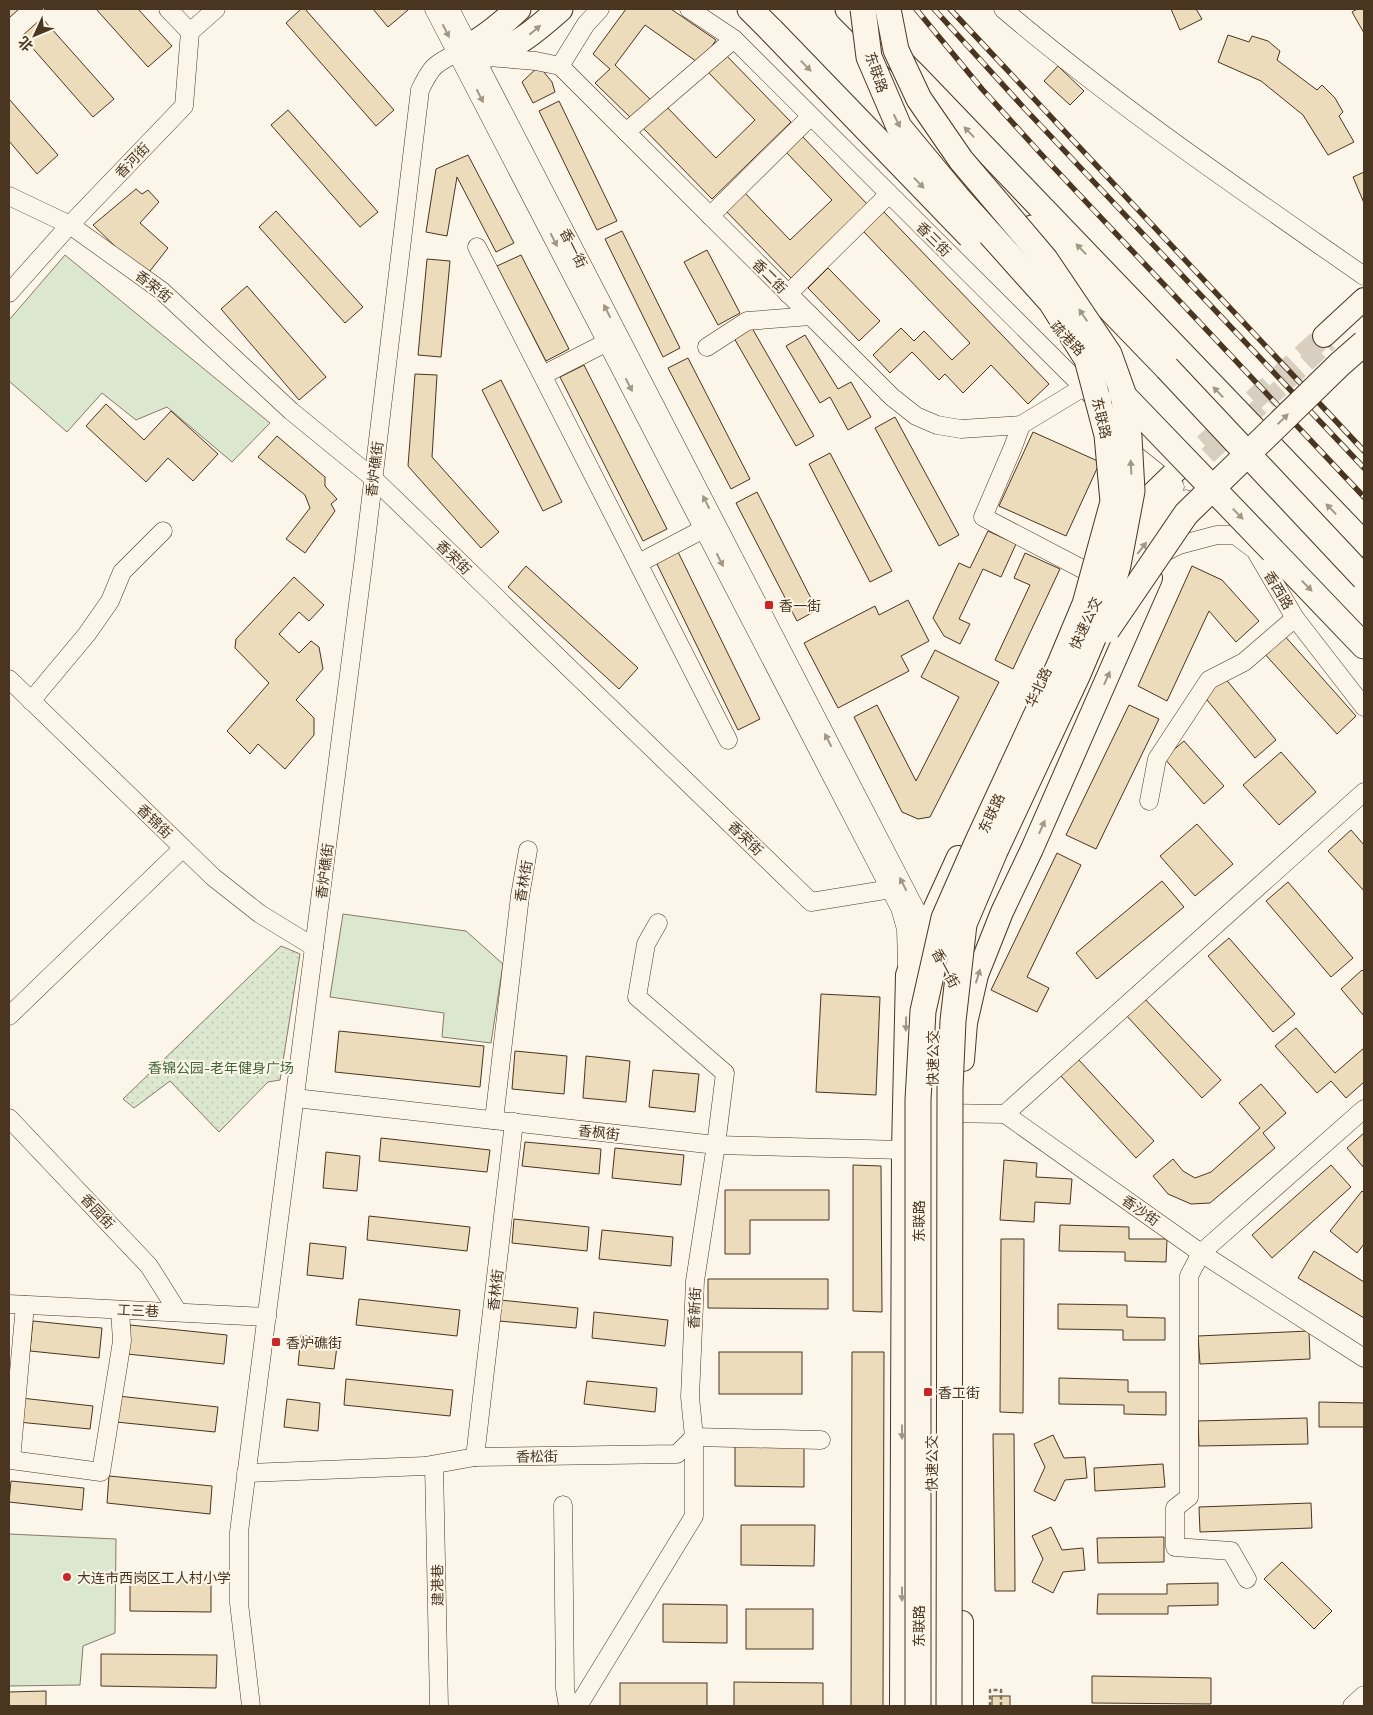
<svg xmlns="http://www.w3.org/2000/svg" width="1373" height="1715" font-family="'Titillium Web','Noto Sans SC',sans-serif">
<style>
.grass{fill:#dce7d0;stroke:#887966}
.park{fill:url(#park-dots);stroke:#887966}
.building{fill:#ecdcbc;stroke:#4a3520}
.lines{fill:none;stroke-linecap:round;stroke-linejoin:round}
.minor-tunnel{stroke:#d8cfc1;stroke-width:18;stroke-dasharray:18 9;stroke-linecap:butt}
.major-tunnel{stroke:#d8cfc1;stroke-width:22;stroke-dasharray:22 11;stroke-linecap:butt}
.minor-casing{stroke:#4a3520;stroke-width:19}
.major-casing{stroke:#4a3520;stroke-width:24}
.highway-casing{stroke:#4a3520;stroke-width:27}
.path{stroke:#7f6f5c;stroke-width:2.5;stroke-dasharray:4 2.5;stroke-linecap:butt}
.minor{stroke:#fbf6e9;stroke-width:18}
.major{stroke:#fbf6e9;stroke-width:22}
.highway{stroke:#fbf6e9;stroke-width:25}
.rail-casing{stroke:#4a3520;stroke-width:5.5}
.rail{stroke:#fbf6e9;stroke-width:4;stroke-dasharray:11;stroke-linecap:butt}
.highway-bridge-casing{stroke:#4a3520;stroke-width:27;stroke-linecap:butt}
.highway-bridge{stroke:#fbf6e9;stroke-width:25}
.oneway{fill:#a29684}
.poi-dot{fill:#c62828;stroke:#fbf6e9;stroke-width:2}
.labels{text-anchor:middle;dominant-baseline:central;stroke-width:4;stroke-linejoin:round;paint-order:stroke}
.street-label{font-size:14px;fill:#4a3520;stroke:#fbf6e9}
.poi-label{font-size:14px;fill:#4a3520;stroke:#fbf6e9;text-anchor:start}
.park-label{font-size:14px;fill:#436837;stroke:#fbf6e9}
</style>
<defs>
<pattern id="park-dots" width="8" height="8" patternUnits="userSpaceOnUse" patternTransform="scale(1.25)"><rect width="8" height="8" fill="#dce7d0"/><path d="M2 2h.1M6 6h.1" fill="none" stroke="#bec7b2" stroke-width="1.8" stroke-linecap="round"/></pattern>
</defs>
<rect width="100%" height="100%" fill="#fbf6e9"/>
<g class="grass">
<path d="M65,255L270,423L232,462L167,407L136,420L102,393L67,432L9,381V320Z"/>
<path d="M343,914L466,931L503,964L491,1043L442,1037L444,1013L330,997Z"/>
<path d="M9,1534L116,1539L115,1633L83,1646L80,1685L9,1686Z"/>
</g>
<path class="park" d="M281,946L300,954L280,1080L268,1082L219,1132L170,1081L134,1108L123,1099Z"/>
<g class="building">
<path d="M9,9H19L9,18Z"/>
<path d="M96,9H138L172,46L148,67Z"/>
<path d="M301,9H305L394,110L376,126L286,23Z"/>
<path d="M373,9H407L408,10L388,27Z"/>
<path d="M626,9H671L716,40L700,64L645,25L615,65L653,102L634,121L595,83L610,69L593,54Z"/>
<path d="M1171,9H1196L1202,19L1180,30Z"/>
<path d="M1357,9H1364V33L1352,12Z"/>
<path d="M42,18L114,99L93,117L22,36Z"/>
<path d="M1228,35L1249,42L1252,36L1268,41L1280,51L1277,60L1317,90L1322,85L1335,98L1343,112L1339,116L1354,142L1328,155L1303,115L1261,81L1218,62Z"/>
<path d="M722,51L791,122L712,199L643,128L665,105L716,158L755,120L704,68Z"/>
<path d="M539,66L552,82L555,92L533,103L522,82Z"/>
<path d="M1058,66L1084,91L1070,105L1044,81Z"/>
<path d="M9,99L58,155L37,174L9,141Z"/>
<path d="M559,101L617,221L597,230L539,111Z"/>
<path d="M288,110L378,212L360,227L271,125Z"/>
<path d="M801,135L868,205L791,278L724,209L743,191L790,240L832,200L785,151Z"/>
<path d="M468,155L514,243L496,252L457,177L447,236L426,232L436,169Z"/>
<path d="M1364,172V203L1353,177Z"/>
<path d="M136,189L142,194L148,190L159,202L140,223L168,248L146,276L93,225Z"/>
<path d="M276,211L363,307L345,323L259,227Z"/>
<path d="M883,211L1049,384L1028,404L991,365L963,393L945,374L939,380L912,352L890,373L873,355L901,328L914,341L924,331L952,360L970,343L863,231Z"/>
<path d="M622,231L680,348L663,357L605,239Z"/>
<path d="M707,250L740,313L718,325L684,262Z"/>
<path d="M521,255L569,349L546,361L497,266Z"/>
<path d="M427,259L450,261L441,357L418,355Z"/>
<path d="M828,268L880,321L859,341L808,288Z"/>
<path d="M247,286L326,377L299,400L221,309Z"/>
<path d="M752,328L814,436L796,446L734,338Z"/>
<path d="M805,335L838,389L851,382L871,417L848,430L830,397L820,403L786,346Z"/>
<path d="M688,358L750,479L731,489L668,368Z"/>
<path d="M584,365L667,529L643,541L560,377Z"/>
<path d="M415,374L437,375L432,457L499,532L481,548L408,466Z"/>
<path d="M501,380L562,502L543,511L482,390Z"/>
<path d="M106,404L144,440L171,411L218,454L193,481L168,458L146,482L86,426Z"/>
<path d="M895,417L959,535L939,546L875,428Z"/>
<path d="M1033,432L1100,462L1066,536L999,506Z"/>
<path d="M277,436L325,477V486L337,499L331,504L335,511L305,553L286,539L310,508L305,495L258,457Z"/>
<path d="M830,453L892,571L870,582L809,464Z"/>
<path d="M757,492L817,610L797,621L736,503Z"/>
<path d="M988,531L1016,544L1001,577L983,569L959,619L970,624L960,644L944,636L933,618L959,563L970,568Z"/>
<path d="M678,552L760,719L738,730L656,562Z"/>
<path d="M1025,553L1060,569L1013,669L995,660L1030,585L1014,578Z"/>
<path d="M526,566L638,668L619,689L508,587Z"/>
<path d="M1192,566L1222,580L1259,621L1236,642L1209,611L1167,701L1138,686Z"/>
<path d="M294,577L324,605L309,621L299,612L279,634L299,653L311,641L319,647L323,669L296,700L314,718V735L285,769L258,744L250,754L227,731L269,683L235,648L236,639Z"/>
<path d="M908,600L929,641L901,656L909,671L838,708L804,643L875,606L879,615Z"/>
<path d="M1283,634L1356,716L1337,734L1263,652Z"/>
<path d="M935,650L999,682L930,817L918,819L902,812L854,717L877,705L916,781L959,697L921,677Z"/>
<path d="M1224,677L1276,740L1255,758L1203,695Z"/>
<path d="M1129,705L1159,719L1096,849L1066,835Z"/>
<path d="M1184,741L1224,786L1204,804L1164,758Z"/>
<path d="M1281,752L1316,792L1279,825L1243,785Z"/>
<path d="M1197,824L1233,864L1195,896L1160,856Z"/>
<path d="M1351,830L1364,845V891L1328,851Z"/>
<path d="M1057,853L1081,865L1027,977L1049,988L1037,1012L991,990Z"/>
<path d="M1162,881L1184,907L1097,979L1076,953Z"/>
<path d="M1288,882L1353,958L1331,977L1266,901Z"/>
<path d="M1229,938L1295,1014L1273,1032L1208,956Z"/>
<path d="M1362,970L1364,972V1016L1341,989Z"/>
<path d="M821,994L880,997L876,1095L816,1092Z"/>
<path d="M1144,998L1221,1080L1202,1098L1126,1015Z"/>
<path d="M1296,1028L1335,1073L1364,1048V1082L1346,1098L1331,1081L1317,1093L1275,1046Z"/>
<path d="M339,1031L484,1046L480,1087L335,1072Z"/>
<path d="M515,1051L567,1056L564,1094L512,1089Z"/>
<path d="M586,1056L630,1061L626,1102L583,1098Z"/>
<path d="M1078,1059L1154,1141L1136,1158L1060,1075Z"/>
<path d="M653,1070L699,1074L695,1112L649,1107Z"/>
<path d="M1261,1084L1286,1113L1263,1133L1275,1148L1210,1203L1191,1204L1168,1194L1153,1176L1173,1159L1183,1171L1195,1178L1211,1172L1260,1128L1239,1103Z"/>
<path d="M1364,1133V1168L1347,1148Z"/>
<path d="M381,1138L490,1150L487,1172L379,1161Z"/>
<path d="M525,1142L601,1149L599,1174L522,1166Z"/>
<path d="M615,1148L684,1155L681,1185L612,1178Z"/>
<path d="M326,1152L360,1156L357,1191L323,1188Z"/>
<path d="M1004,1160L1037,1163L1036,1177L1072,1179L1070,1204L1035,1202L1034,1222L1000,1220Z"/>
<path d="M853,1165L881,1166L882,1312L853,1311Z"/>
<path d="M1331,1165L1351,1187L1272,1258L1252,1235Z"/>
<path d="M725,1190H829V1220H750V1254H725Z"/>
<path d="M1362,1191L1364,1193V1244L1357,1253L1330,1231Z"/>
<path d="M369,1216L470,1227L467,1251L367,1240Z"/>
<path d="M514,1219L589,1227L587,1251L512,1243Z"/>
<path d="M1060,1225L1129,1227V1239H1167L1166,1262L1125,1261V1252L1059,1251Z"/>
<path d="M602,1230L673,1237L671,1266L599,1259Z"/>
<path d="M1001,1239H1024L1023,1413L1000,1412Z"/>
<path d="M310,1243L346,1247L343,1279L307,1275Z"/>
<path d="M1314,1251L1364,1282V1318L1298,1278Z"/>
<path d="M708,1279H828V1309L708,1308Z"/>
<path d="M359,1299L460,1310L457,1336L356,1325Z"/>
<path d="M500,1300L578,1308L576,1328L499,1321Z"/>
<path d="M1058,1304L1127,1305V1317L1165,1318V1340H1123V1330L1058,1329Z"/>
<path d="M594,1312L668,1320L665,1346L592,1338Z"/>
<path d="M33,1321L102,1328L99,1358L30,1351Z"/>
<path d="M130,1325L227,1335L224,1364L127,1354Z"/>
<path d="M1309,1331L1310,1359L1200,1364L1198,1336Z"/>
<path d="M301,1335L338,1339L334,1369L298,1365Z"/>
<rect x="719" y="1352" width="83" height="42"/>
<path d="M852,1352H884L883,1706H851Z"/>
<path d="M1059,1378L1128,1380V1392H1166V1415L1124,1414V1405L1059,1404Z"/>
<path d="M346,1379L453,1390L450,1416L344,1405Z"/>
<path d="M587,1381L657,1388L655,1412L584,1404Z"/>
<path d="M118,1396L218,1407L215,1432L116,1422Z"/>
<path d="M21,1398L93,1406L90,1429L18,1422Z"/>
<path d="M287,1399L320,1403L318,1431L284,1427Z"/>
<path d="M1319,1402L1364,1403V1427H1319Z"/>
<path d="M1307,1418L1308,1444L1199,1446L1198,1421Z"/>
<path d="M993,1434H1014L1015,1591H995Z"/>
<path d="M1053,1435L1064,1458L1085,1457L1087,1478L1065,1480L1055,1501L1034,1491L1045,1467L1034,1444Z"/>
<path d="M735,1444H804V1487L735,1486Z"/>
<path d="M1163,1464L1165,1487L1095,1491L1094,1468Z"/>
<path d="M109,1476L212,1486L210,1514L107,1503Z"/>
<path d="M11,1481L84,1488L82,1510L9,1502Z"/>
<path d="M1311,1503L1312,1528L1200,1532L1199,1507Z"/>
<path d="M741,1525H815L814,1566L741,1565Z"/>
<path d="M1051,1527L1062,1550L1083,1548L1085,1570L1063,1572L1053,1593L1032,1582L1043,1559L1032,1536Z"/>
<path d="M1164,1537V1562L1098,1563L1097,1538Z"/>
<path d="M1282,1562L1332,1611L1314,1629L1264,1579Z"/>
<path d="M130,1580L211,1581V1612L130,1611Z"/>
<path d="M1218,1583V1605L1168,1606V1614H1097L1098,1594H1167V1584Z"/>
<path d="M663,1604L727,1605V1643L663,1642Z"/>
<rect x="746" y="1609" width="67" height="40"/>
<path d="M101,1654L217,1655L216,1688L101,1686Z"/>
<path d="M1092,1676L1211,1678V1704L1092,1703Z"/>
<path d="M734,1682L823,1683V1706H734Z"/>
<rect x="620" y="1683" width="87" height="23"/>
<path d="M46,1691V1706H9V1692Z"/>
<rect x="992" y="1696" width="18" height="10"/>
</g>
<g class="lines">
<path class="minor-tunnel" d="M1188,474L1329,342"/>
<path class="major-tunnel" d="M1180,467L1324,336"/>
<g class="minor-casing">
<g id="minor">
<path d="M434,9L900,908L906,929L907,965"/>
<path d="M450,9L930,937"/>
<path d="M689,9L734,39L1091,395"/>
<path d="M1003,9C1117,106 1241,190 1364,276"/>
<path d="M190,32L216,9"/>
<path d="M488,57L536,61L560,66L892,397L916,416L937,425L961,429L1021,425L1082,388"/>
<path d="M560,66L586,24L600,9"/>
<path d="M626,132L734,39"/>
<path d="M9,196L70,225L162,291L291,411L373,478L811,902L891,889"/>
<path d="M710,216L811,116"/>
<path d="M477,247L728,740"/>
<path d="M9,293L66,229L184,106L190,32L168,9"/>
<path d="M788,294L889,194"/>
<path d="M707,347L747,321L811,316"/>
<path d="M543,375L617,337"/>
<path d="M1124,422L1174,462"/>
<path d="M1021,425L1013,447L983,517L1090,573"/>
<path d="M1126,542L1141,521L1175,487"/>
<path d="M1165,552L1179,545L1217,535H1235L1255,550L1295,618L1364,707"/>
<path d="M639,563L713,524"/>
<path d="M1118,583C1134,551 1161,524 1186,499"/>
<path d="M9,679L213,877L260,914L314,947"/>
<path d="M31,701L87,634L110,601L122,572L163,531"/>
<path d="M1149,801L1157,759L1209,680L1244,662L1295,618"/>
<path d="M9,1016L183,848"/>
<path d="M938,1066V1032L947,980"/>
<path d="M295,1098L716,1145L903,1150"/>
<path d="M940,1113L1005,1114L1201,1253L1364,1358"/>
<path d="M1005,1114L1364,792"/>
<path d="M9,1118L149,1266L178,1312"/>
<path d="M494,1120L520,896L528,850"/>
<path d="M9,1304L267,1317"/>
<path d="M25,1305L11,1460L101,1472L122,1341L120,1310"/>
<path d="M475,1457L514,1122"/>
<path d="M434,1465L439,1706"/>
<path d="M246,1473L425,1466L475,1457L677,1454L694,1437L821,1440"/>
<path d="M563,1505L565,1689L568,1706"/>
<path d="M1247,1579L1231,1551L1175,1547V1508L1189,1497V1276L1201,1253L1364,1109"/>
<path d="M935,1627V1706"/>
<path d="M930,1639L932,1053"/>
<path d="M251,1706L239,1603V1532L363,565L420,90C431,67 434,64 457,53"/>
<path d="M578,1706L694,1516V1437L690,1397L695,1281L716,1145L725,1073L637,997L646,944L658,923"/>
<path d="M1352,1706L1364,1695"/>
</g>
</g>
<g class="major-casing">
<g id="major">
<path d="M1324,336L1364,299"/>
<path d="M1121,524L1180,467"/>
<path d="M963,1060L966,1023L977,975L1002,912L1032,849L1151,578"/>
<path d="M901,1706L903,1150L907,975L916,949L958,857"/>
<path d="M962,1706V1622"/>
</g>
</g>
<g class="highway-casing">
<g id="highway">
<path d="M750,9L772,31"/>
<path d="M848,9L917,78L1364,544"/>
<path d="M457,53C463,54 470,57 476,56C510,54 536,30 560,9"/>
<path d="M457,53C480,42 500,26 518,9"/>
<path d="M1032,228L1167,368"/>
<path d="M1273,551L1364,646"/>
</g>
</g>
<path class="path" d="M990,1706V1690H1001V1706"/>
<use href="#minor" class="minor"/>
<use href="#major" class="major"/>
<use href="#highway" class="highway"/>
<g class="rail-casing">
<g id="rail">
<path d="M916,9L982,89L1041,154L1364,497"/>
<path d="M934,9L1025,109L1364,468"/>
<path d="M950,9L1364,451"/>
</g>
</g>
<use href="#rail" class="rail"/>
<g class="highway-bridge-casing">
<g id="highway-bridge">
<path d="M863,9L869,57L899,127L957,197L1051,302L1087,359L1107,435L1113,502L1085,604L1059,666L977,843L944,918L923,1011L918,1100V1706"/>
<path d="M888,9L896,50L919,99L961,160L1045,259L1109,354L1123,393L1129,437L1132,491L1118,565L1105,610L1078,674L995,851L964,924L953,1021L950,1088L949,1706"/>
<path d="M772,31L970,236"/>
<path d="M1167,368L1364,578"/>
<path d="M1121,393L1273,551"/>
<path d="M1107,630L1186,514L1340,364L1364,343"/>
</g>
</g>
<use href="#highway-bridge" class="highway-bridge"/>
</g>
<defs><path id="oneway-solid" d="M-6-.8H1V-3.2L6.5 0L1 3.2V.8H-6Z" transform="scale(1.25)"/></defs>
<g class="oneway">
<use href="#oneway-solid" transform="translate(535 30) rotate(-40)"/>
<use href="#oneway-solid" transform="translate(446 31) rotate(63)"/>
<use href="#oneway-solid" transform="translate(806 66) rotate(46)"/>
<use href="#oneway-solid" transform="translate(480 96) rotate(63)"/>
<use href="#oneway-solid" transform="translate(897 121) rotate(64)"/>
<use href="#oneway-solid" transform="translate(969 132) rotate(-134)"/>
<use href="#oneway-solid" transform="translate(919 183) rotate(46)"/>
<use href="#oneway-solid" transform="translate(554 240) rotate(63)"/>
<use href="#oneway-solid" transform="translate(1081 249) rotate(-134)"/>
<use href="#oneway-solid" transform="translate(607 311) rotate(-117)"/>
<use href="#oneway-solid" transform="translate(1083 315) rotate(-124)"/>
<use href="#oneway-solid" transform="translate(629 385) rotate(63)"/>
<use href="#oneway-solid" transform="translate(1218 392) rotate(-134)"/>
<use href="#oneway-solid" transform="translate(1283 419) rotate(-44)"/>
<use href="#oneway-solid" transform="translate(1131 467) rotate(-93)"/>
<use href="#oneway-solid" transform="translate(706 502) rotate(-117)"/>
<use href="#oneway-solid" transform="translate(1331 509) rotate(-134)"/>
<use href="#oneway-solid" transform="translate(1238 514) rotate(46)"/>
<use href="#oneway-solid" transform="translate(1142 548) rotate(-52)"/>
<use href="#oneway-solid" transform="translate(720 560) rotate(63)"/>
<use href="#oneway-solid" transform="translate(1307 586) rotate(46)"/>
<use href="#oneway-solid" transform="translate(1107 678) rotate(-66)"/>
<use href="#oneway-solid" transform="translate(828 740) rotate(-117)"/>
<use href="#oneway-solid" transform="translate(1042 827) rotate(-66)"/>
<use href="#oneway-solid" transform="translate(903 884) rotate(-117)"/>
<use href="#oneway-solid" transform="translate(978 976) rotate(-73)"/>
<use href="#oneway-solid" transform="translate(906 1024) rotate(91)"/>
<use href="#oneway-solid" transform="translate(902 1432) rotate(90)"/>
<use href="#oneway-solid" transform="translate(902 1594) rotate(90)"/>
</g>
<g class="poi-dot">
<rect x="764" y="600" width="10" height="10" rx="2.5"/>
<rect x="271" y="1337" width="10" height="10" rx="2.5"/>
<rect x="923" y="1387" width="10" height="10" rx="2.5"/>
<circle cx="67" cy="1577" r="5"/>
</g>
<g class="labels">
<g class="street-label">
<text transform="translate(877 72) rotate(71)">东联路</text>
<text transform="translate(132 160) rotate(-46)">香河街</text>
<text transform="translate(934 239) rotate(45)">香三街</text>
<text transform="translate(574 248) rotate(63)">香一街</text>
<text transform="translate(770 276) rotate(45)">香二街</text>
<text transform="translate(154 286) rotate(38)">香荣街</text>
<text transform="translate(1068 338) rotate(46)">疏港路</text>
<text transform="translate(1102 418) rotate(77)">东联路</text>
<text transform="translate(374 469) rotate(-83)">香炉礁街</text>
<text transform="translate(454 557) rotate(44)">香荣街</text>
<text transform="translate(1279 590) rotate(59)">香西路</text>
<text transform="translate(1085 623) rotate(-65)">快速公交</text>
<text transform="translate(1038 687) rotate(-65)">华北路</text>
<text transform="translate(991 813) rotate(-65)">东联路</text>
<text transform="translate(155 821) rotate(44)">香锦街</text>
<text transform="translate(746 838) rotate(44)">香荣街</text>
<text transform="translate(324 871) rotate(-83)">香炉礁街</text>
<text transform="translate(523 881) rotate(-80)">香林街</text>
<text transform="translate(946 968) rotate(62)">香一街</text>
<text transform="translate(932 1058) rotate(-90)">快速公交</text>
<text transform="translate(599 1132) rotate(7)">香枫街</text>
<text transform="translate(1141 1210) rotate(35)">香沙街</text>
<text transform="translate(98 1211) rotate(47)">香园街</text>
<text transform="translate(918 1221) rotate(-90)">东联路</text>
<text transform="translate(495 1290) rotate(-83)">香林街</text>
<text transform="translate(694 1308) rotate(-87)">香新街</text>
<text transform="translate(138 1310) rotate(3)">工三巷</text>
<text transform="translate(537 1456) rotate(-1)">香松街</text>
<text transform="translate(931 1463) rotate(-90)">快速公交</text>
<text transform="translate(437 1585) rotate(-91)">建港巷</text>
<text transform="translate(918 1626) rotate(-90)">东联路</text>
</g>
<g class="poi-label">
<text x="779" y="605">香一街</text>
<text x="286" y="1342">香炉礁街</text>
<text x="938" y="1392">香工街</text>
<text x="77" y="1577">大连市西岗区工人村小学</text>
</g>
<g class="park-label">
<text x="221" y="1067">香锦公园-老年健身广场</text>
</g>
</g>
<rect width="1373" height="1715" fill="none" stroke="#4a3520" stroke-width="20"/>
<g transform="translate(35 35) rotate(226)" stroke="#fbf6e9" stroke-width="4" paint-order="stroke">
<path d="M0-4L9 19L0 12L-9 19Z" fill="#4a3520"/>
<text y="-8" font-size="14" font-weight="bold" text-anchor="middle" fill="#4a3520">北</text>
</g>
</svg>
